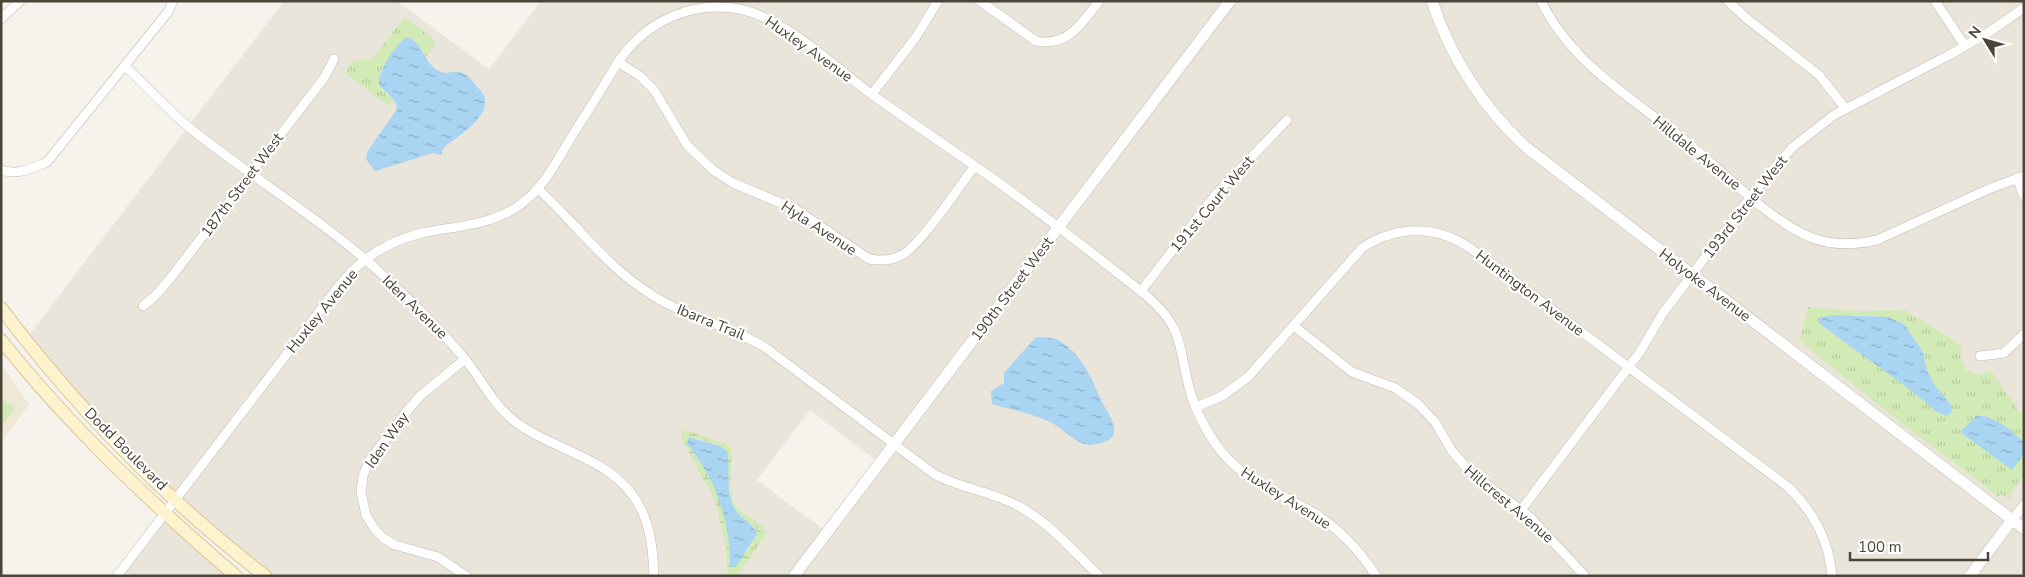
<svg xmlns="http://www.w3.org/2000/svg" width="2025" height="577" font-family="'Nunito Sans',sans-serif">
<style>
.residential{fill:#eae5da;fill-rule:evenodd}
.education{fill:#efe8d6}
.grass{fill:url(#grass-tufts);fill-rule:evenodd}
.wetland{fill:url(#wetland-marsh);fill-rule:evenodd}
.green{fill:#d2eab5}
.water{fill:url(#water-ripples)}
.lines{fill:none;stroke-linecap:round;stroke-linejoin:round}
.minor-casing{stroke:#c2bbae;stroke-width:10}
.tertiary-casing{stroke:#c2bbae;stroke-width:12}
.secondary-casing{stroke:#d6c79b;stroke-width:14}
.minor{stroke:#fff;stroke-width:9}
.tertiary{stroke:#fff;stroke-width:11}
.secondary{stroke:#fff3cd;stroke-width:12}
.labels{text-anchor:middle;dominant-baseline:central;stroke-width:4.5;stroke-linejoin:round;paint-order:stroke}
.street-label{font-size:15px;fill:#4b4439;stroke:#fff}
</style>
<defs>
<pattern id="grass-tufts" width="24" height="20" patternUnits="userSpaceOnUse" patternTransform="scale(1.25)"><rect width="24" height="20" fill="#d2eab5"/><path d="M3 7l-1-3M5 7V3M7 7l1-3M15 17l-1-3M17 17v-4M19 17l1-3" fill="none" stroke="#b6ca9c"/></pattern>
<pattern id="wetland-marsh" width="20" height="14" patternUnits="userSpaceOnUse" patternTransform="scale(1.25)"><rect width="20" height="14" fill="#d2eab5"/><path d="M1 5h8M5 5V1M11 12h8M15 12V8" fill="none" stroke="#b6ca9c"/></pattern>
<pattern id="water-ripples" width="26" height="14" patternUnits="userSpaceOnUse" patternTransform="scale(1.25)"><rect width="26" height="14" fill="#a9d4f2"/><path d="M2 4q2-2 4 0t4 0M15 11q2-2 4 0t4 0" fill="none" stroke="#8caec5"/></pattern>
</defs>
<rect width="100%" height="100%" fill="#f6f3ec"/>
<g class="residential">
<path d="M284,1H397L489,69L541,1H2024V576H265L200,521L26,339ZM810,410L879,463L827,532L757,480Z"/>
<path d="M163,512L236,576H115Z"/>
</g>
<path class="education" d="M1,363L29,405L1,442Z"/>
<g class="grass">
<path d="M405,18L431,37L436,45L426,57L413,39L401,41L380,72L382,90L394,100L389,106L345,73L352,61L370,59L375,56L400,22Z"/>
<path d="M1808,307L1859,311L1905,310L1962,346L1960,357L1966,370L1978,375L1991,371L2024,418V442L1998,422L1986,416H1976L1970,421L2012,469L2024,454V476L2010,493L2011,499L2001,494L1999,497L1877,404L1799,340ZM1833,315L1875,316L1905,325L1923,352L1927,371L1934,384L1948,401L1942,415L1861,352L1845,343L1819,323L1818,318Z"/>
</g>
<path class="wetland" d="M685,430L726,444L731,448C733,464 725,496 739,509C747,517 760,521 766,531L764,538L737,576H728L725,542L715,501L681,437L682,431ZM693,437L720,446L728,457V481L734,506L737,512L756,529L757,534L746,553L730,565C729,538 726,510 715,485C705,465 695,462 693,437Z"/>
<path class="green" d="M1,397L15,408L1,427Z"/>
<g class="water">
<path d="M408,37C423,44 424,62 437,70C446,76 455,70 463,73C471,77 474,84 479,89C501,111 459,135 446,146C442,149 443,152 441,155L433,153L375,171L366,159L367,152L397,109L395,101L379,85C377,73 397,41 408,37Z"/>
<path d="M1833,315L1888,317L1905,325L1923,352L1927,371L1934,384L1952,406L1951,413L1947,416L1937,412C1900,380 1858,353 1819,323L1818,318Z"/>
<path d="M1036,337C1043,338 1053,337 1058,340C1082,354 1090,375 1100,398C1105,410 1127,435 1104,442C1100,443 1093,445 1089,445C1074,443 1063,428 1050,422C1032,413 1011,410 992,404L991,391L1004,383V373Z"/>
<path d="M1976,416C1994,414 2011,431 2024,442V454L2012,470L1960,432Z"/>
<path d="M689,437L720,446L727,451C731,470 724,493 737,512C743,520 754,524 757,534L735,568L730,565C730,520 716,479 687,444Z"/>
</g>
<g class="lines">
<g class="minor-casing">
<g id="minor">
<path d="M980,1L1036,41C1067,47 1082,24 1099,1"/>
<path d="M1541,1C1574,68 1638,101 1693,147C1725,174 1771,221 1810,237C1832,246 1855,245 1877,240L1991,188L2024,176"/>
<path d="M1728,1L1746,18L1819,75L1845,108"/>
<path d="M1935,1L1965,46"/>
<path d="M1,19L20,1"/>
<path d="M618,62L640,76L654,90L687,145L713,170L733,183L795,209L869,259C880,261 891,261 902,255C921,245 959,186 975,166"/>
<path d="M125,66C147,87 168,110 191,129C250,176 316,216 373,266C404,295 437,325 464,358C481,378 492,403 513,420C550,449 601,455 631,493C650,517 653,547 654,576"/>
<path d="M872,94L916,37L938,1"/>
<path d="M1,170C17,176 32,168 47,162L168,12L173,1"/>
<path d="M2017,178L2024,196"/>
<path d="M538,189C577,224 606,267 652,295C688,318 730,326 766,348L934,474C958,487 986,491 1010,502C1046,518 1071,549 1099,576"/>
<path d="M1141,291L1216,194L1287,120"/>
<path d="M143,306L154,297L169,280L324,78L334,59"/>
<path d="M1294,326L1352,372L1395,388L1418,404L1435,422L1452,451L1470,472L1530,517L1585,576"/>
<path d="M1980,356L2004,353L2024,334"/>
<path d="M465,359L420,396L407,411L369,461L363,476L361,492L366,515L374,528L383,538L395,545L438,557L466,576"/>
<path d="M1196,407L1222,396L1248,377L1362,248C1398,224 1439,225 1474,251L1788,487C1813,511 1829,541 1832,576"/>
<path d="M1521,510L1640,352L1663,313L1765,178L1794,146L1834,115L1951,54L1989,32L2024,8"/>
<path d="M2012,520L2024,505"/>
<path d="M117,576L338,287C359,260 388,241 422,233C454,226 488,226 517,207C543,190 556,162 572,136C588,111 603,87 618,62C645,22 691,0 739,9C785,18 834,66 871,94C912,123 954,151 995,180C1047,218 1098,257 1148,297C1184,329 1178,345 1189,387C1195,410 1207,433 1221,451C1245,481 1277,492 1309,510C1336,526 1359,549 1376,576"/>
</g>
</g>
<g class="tertiary-casing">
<g id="tertiary">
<path d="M1432,1C1450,56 1483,108 1526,147L2024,529"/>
<path d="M794,576L1230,1"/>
<path d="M1970,576L2012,520"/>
</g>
</g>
<g class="secondary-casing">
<g id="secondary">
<path d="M1,308C76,408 167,500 265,576"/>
<path d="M1,340C70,427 152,504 236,576"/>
</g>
</g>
<use href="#minor" class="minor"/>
<use href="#tertiary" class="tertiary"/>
<use href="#secondary" class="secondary"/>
</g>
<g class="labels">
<g class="street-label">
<text transform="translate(809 49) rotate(35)">Huxley Avenue</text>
<text transform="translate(1697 153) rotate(39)">Hilldale Avenue</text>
<text transform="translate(242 185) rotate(-53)">187th Street West</text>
<text transform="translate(1212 204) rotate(-50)">191st Court West</text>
<text transform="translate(1745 207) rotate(-52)">193rd Street West</text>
<text transform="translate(819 228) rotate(33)">Hyla Avenue</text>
<text transform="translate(1705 285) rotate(37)">Holyoke Avenue</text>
<text transform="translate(1012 289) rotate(-53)">190th Street West</text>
<text transform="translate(1530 293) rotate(37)">Huntington Avenue</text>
<text transform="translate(415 307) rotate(44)">Iden Avenue</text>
<text transform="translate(322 311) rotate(-51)">Huxley Avenue</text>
<text transform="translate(711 322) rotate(22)">Ibarra Trail</text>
<text transform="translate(387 440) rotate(-55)">Iden Way</text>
<text transform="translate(126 449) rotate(45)">Dodd Boulevard</text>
<text transform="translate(1286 498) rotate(32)">Huxley Avenue</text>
<text transform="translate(1509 504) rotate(40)">Hillcrest Avenue</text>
</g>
</g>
<rect width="2025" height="577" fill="none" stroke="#4b4439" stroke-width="5"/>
<g transform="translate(1985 40) rotate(307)" stroke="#ffffff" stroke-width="4" paint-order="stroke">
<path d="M0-4L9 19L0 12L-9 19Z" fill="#4b4439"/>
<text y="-8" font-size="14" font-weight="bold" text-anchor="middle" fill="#4b4439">N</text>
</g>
<path d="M1850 552v8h138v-8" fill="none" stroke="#4b4439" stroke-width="2.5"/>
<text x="1858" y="552" font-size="15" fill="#4b4439" stroke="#ffffff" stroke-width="4" paint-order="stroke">100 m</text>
</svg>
